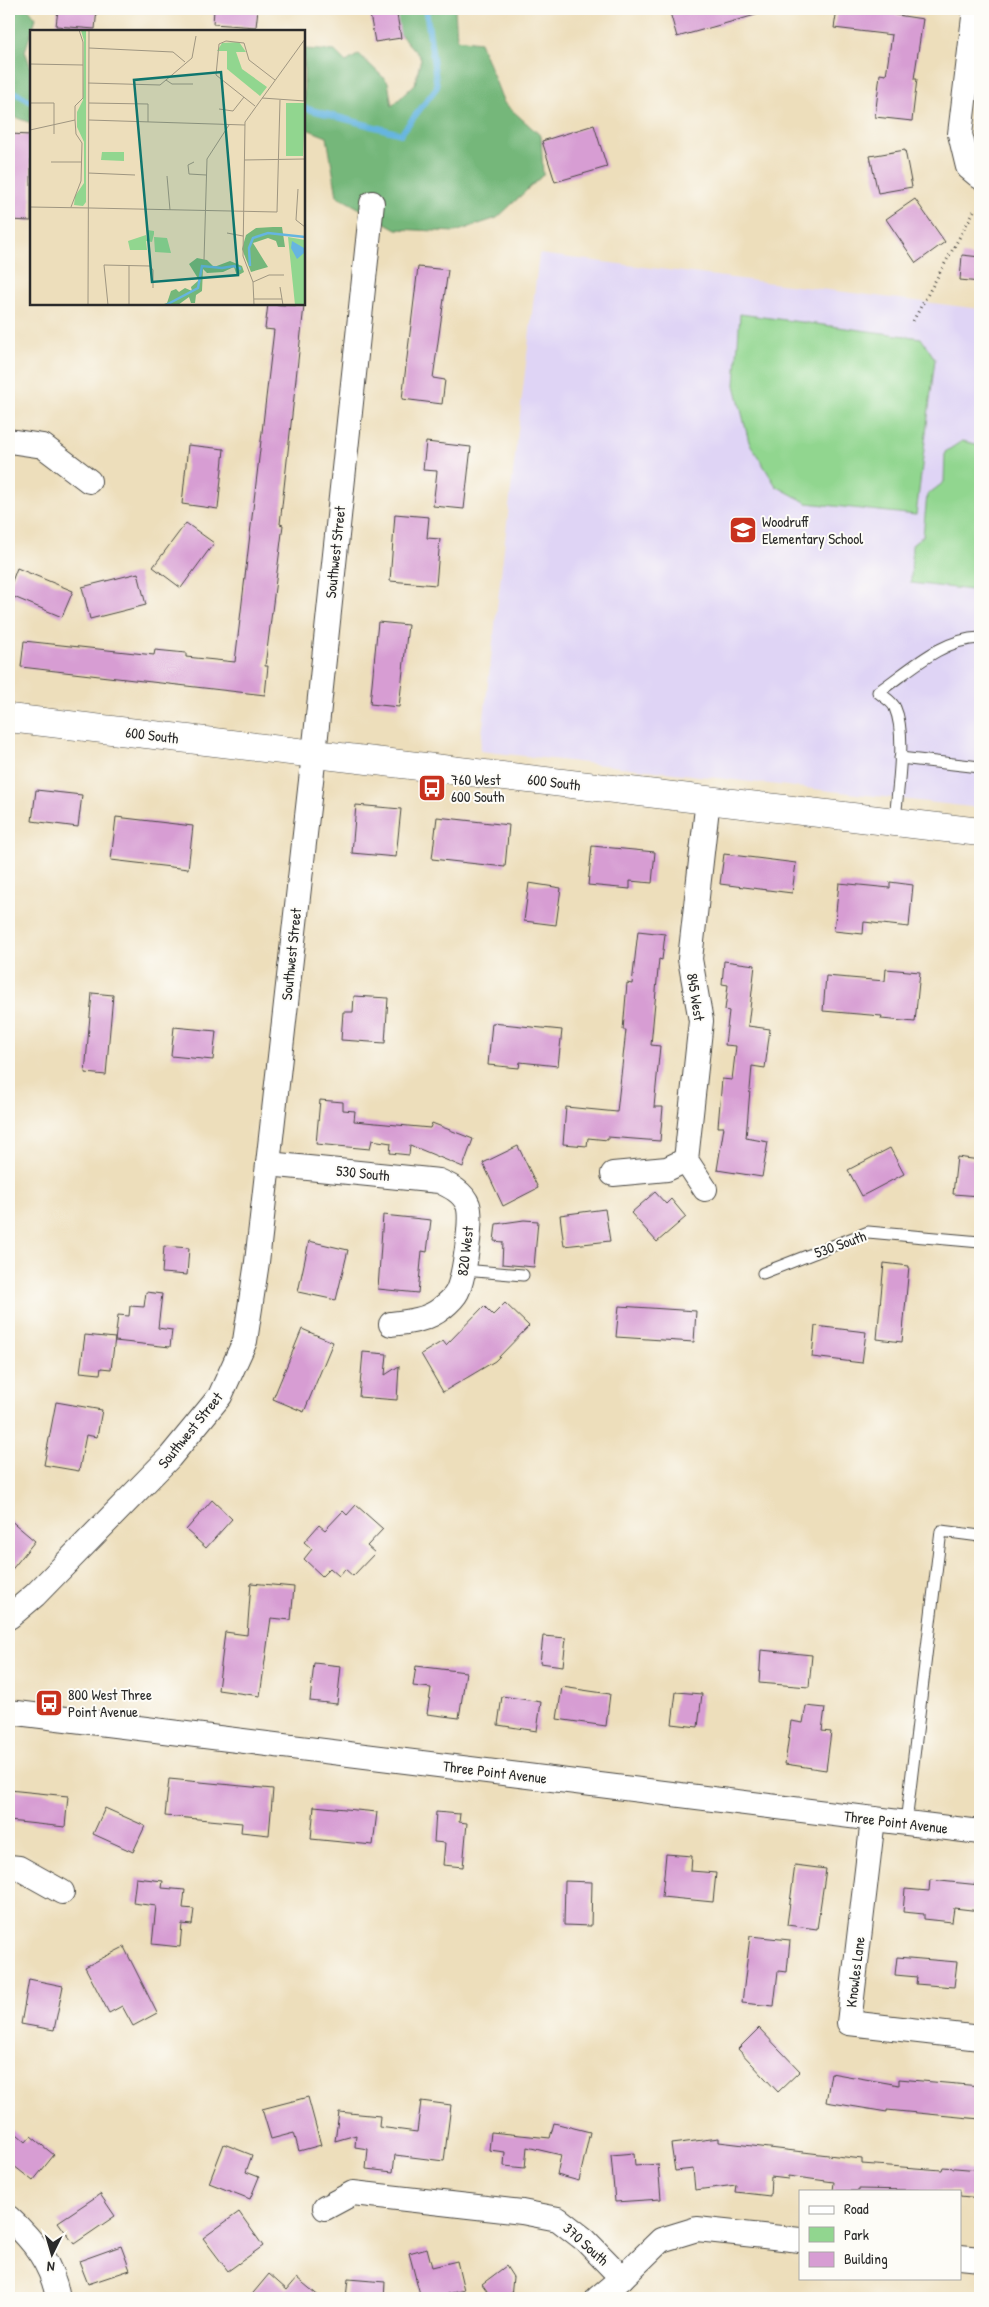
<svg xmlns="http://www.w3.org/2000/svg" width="989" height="2307" font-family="'Patrick Hand',sans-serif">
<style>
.built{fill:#dfd4f5}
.green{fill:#91d68f;stroke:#5e805d}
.forest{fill:#74b77a;stroke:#507152}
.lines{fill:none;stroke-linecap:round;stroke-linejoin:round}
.stream{stroke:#66b5e0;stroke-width:6}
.building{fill:#d79dd3}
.service-casing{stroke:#484641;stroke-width:13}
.minor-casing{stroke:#484641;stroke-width:26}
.tertiary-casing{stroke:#484641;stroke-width:29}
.path{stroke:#484641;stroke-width:3;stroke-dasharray:1 4;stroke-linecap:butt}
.service{stroke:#fff;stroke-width:11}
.minor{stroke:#fff;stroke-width:24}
.tertiary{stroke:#fff;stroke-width:28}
.labels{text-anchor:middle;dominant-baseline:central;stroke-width:4;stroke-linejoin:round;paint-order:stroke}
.poi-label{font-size:15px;fill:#2b2b2b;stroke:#fdfcf7;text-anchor:start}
.street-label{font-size:15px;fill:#2b2b2b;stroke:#fdfcf7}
.inset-river{fill:none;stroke:#66b5e0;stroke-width:2.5}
.inset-road{fill:none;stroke:#9f9681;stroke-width:1}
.view{fill:#0f766e;fill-opacity:0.15;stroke:#0f766e;stroke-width:2.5}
.inset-edge{fill:none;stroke:#2b2b2b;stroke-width:2.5}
</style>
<rect width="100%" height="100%" fill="#fdfcf7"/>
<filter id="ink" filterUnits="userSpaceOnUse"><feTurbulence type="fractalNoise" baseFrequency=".02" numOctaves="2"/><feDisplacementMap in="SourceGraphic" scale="10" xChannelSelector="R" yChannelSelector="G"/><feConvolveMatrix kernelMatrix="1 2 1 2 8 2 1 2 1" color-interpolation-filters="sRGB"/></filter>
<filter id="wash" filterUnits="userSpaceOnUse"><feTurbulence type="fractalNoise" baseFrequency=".0096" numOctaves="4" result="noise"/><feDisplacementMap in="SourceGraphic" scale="20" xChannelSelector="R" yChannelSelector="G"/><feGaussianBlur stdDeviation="1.12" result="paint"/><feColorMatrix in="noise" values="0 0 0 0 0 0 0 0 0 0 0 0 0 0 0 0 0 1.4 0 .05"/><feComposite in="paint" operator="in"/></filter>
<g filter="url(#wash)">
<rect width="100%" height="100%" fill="#eddebb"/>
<path class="built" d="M539,254L980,309V808L480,751Z"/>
<g class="green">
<path d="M740,314L921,338L935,359L916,515L807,503L776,486L749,442L735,385Z"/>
<path d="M962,441L980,445V591L911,583L912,545L923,536L927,495L944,482L945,452Z"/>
</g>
<g class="forest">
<path d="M9,9H29L36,18L25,51L31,68V123L9,115Z"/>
<path d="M394,9H455L457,39L480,42L504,103L541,136L543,175L497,218L455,232L396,229L337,196L327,137L304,128V49L335,51L346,62L359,54L388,82L392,106L415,84L421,58L391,24Z"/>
</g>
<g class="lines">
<g class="stream">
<path d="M9,89L31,102"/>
<path d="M304,108L401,134L437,87L426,9"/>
</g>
</g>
<g id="blocks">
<g class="building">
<path d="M58,9H97L95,29L56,26Z"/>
<path d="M214,9H258L256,27L213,24Z"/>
<path d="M369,9H396L401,38L375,42Z"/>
<path d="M669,9H759V14L677,37Z"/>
<path d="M837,9H878L877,12L923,19L914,79H917L912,121L875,117L880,74L886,75L892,35L834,28Z"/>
<path d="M594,125L607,167L555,182L542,141Z"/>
<path d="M9,134L31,135V221L9,220Z"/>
<path d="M905,150L912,187L878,193L870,156Z"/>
<path d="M915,199L945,242L916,263L886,219Z"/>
<path d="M962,255L980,257V282L960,280Z"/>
<path d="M418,267L448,270L433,378L445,380L442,404L402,399Z"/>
<path d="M268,304L304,306L280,524L283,525L265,666H268L265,695L21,667L24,641L154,655L155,650L186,653V657L235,662L274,330L265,329Z"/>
<path d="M426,442L471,447L464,509L433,506L437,471L423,470Z"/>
<path d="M188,445L224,449L218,509L182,504Z"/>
<path d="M395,514L429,517L427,538L440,539L436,585L390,581Z"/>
<path d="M186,523L214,543L181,588L153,567Z"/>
<path d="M17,568L73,591L62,617L9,595V589Z"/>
<path d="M138,573L146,605L90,619L82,587Z"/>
<path d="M378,622L408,625L399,707L370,704Z"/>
<path d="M36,790L82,795L78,827L32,821Z"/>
<path d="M356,805L401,809L396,857L352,853Z"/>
<path d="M116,817L193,826L188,869L111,860Z"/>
<path d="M437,817L509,825L505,867L432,859Z"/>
<path d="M592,846L655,852L652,883L630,881V889L588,885Z"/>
<path d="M724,854L796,863L792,893L720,884Z"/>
<path d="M890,882L913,885L909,927L864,922L863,934L834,931L839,883L890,888Z"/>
<path d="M529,883L561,888L556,925L524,921Z"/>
<path d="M638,931L665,934L662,960L659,959L651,1045L660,1046L654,1107H663L660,1141L608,1137V1140L588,1138L587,1146L563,1144L566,1107L617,1112L626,1030H623L627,983L632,984Z"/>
<path d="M724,961L755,965L748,1026L770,1029L765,1068L752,1066L746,1138L768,1142L762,1177L717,1170L724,1127H718L722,1079L732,1080L736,1046L725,1045L729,1011L725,1010L728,985L722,984Z"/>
<path d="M886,969L920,972L915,1022L881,1019L882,1016L823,1011L826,976L885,981Z"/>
<path d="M92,993L113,995L106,1075L85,1073Z"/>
<path d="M354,996L388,998L385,1043L341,1040L343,1012H353Z"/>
<path d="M492,1023L562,1030L558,1066L520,1062L519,1068L488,1065Z"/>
<path d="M174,1027L216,1031L213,1060L171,1056Z"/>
<path d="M320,1100L343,1102V1110L355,1111L354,1121L430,1128L432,1123L473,1139L463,1167L410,1145L409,1155L390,1153L391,1143L372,1140L370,1149L316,1144Z"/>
<path d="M518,1146L538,1188L503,1206L483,1163Z"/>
<path d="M890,1148L904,1174L862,1196L848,1170Z"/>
<path d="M957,1157L980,1160V1196L953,1194Z"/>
<path d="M655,1192L666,1204L671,1199L686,1217L657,1242L631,1213Z"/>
<path d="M605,1209L610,1241L564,1246L560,1215Z"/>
<path d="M383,1215L431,1220L427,1252L422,1251L418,1293L378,1289Z"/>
<path d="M524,1220L538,1221L534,1267L502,1264L503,1242L494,1241L496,1224Z"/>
<path d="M309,1241L348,1250L336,1300L298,1292Z"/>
<path d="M164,1246L189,1248L187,1275L162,1273Z"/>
<path d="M884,1263L909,1266L902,1342L877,1339Z"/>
<path d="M146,1292L162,1294L158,1328L172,1330L170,1347L115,1341L118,1315L129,1316L130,1306L144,1307Z"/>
<path d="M505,1303L529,1326L495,1361L443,1392L421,1354L443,1341L446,1345L484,1306L493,1315Z"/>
<path d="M619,1306L696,1311L694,1342L616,1337Z"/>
<path d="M815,1326L866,1332L862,1363L812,1357Z"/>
<path d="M302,1329L333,1342L304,1412L273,1399Z"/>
<path d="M85,1335L115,1338L111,1369L101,1368L100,1374L80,1372Z"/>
<path d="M363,1352L387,1354L385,1375L399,1366L397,1400L359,1397Z"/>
<path d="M56,1402L102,1410L97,1437L86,1435L79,1471L44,1465Z"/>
<path d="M212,1500L232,1519L206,1548L186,1530Z"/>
<path d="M356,1505L383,1529L367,1546L375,1553L353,1576L345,1569L339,1576L330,1568L322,1576L304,1559L312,1549L304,1542L319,1525L325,1530L343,1511L347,1515Z"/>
<path d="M9,1519L35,1541L9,1573Z"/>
<path d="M251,1583L294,1587L291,1620L271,1618L260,1696L218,1690L225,1632L247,1635Z"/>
<path d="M543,1636L566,1638L563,1666L540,1663Z"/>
<path d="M761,1650L812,1655L809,1687L759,1683Z"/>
<path d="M314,1663L341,1666L337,1704L310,1701Z"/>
<path d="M416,1666L466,1672L459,1718L427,1714L431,1688L413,1686Z"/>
<path d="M562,1687L610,1694L606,1726L557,1719Z"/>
<path d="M676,1692L702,1694L698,1727L672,1724Z"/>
<path d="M502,1696L541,1702L537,1731L498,1725Z"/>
<path d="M806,1706L825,1708L822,1731L831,1732L826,1770L785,1764L791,1721L803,1723Z"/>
<path d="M169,1779L273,1789L269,1835L241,1832L242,1823L165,1816Z"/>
<path d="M9,1790L68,1796L65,1827L9,1821Z"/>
<path d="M314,1806L377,1812L373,1845L311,1839Z"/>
<path d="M105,1808L145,1826L133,1852L93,1834Z"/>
<path d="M436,1812L460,1814L459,1822L467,1823L463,1867L443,1865L445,1843L434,1842Z"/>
<path d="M666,1854L692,1856L691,1871L716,1873L713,1902L662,1897Z"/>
<path d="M795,1865L826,1869L817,1929L787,1925Z"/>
<path d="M136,1878L163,1881L162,1888L185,1890L183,1908L194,1909L192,1925L182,1924L180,1947L152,1944L156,1906L133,1903Z"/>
<path d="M930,1880L980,1885V1911L954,1908L952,1922L924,1919V1914L903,1912L905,1889L929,1891Z"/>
<path d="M565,1881L592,1882L591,1926L564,1925Z"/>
<path d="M750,1936L790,1940L787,1972L778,1971L774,2006L742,2003Z"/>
<path d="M124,1947L157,2013L133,2026L122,2006L109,2013L85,1967Z"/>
<path d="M897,1957L957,1962L954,1987L916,1984L917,1977L895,1975Z"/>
<path d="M29,1979L63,1986L54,2030L21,2024Z"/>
<path d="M759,2028L800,2071L778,2092L738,2049Z"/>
<path d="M831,2073L899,2085V2079L980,2086V2119L887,2110V2112L826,2102Z"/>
<path d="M308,2097L321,2145L299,2151L294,2133L271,2139L262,2109Z"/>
<path d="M421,2101L451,2105L444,2161L395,2155L393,2172L366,2169L368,2149L355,2147L356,2135L335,2141L339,2112L380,2116L379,2127L417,2132Z"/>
<path d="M554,2123L590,2132L579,2181L557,2175L561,2155L527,2147L525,2168L504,2166L505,2152L489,2150L491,2132L550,2138Z"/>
<path d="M9,2127L26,2142L31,2136L54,2155L33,2181L9,2162Z"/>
<path d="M719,2138V2142L862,2159V2164L942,2170L943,2167L980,2170V2198L960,2196V2191L859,2189V2191H833L834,2182L788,2176V2179L771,2177L770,2196L735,2192L736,2185L695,2190L693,2169L675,2171L671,2144Z"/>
<path d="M224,2144L252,2155L246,2172L259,2177L250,2199L209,2183Z"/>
<path d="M634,2153L635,2166L658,2164L661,2199L615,2202L611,2155Z"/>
<path d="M100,2194L115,2216L74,2244L58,2222Z"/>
<path d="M239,2212L263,2246L228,2271L203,2238Z"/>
<path d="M121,2246L130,2270L88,2284L79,2261Z"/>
<path d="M427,2248L432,2267L457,2261L464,2290L431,2298H421L409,2253Z"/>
<path d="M506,2266L513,2277L511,2298H492L482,2284Z"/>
<path d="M269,2274L287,2290L297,2278L321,2298H249Z"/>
<path d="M348,2279L385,2282L384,2298H346Z"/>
</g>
</g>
</g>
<g filter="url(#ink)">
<use href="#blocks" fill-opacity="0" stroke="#484641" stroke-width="1"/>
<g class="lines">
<g class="service-casing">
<g id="service">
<path d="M900,758L980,767"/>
<path d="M895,821C897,792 907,735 895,708C893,702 884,697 878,692C909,671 941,639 980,638"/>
<path d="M464,1270L523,1275"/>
<path d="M763,1273L868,1232L980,1242"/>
<path d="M906,1823L941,1531L980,1536"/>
</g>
</g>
<g class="minor-casing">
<g id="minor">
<path d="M975,9L960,134L968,167L980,177"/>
<path d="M9,441L43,446L89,481"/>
<path d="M268,1164L439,1181C450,1186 463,1192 468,1205C473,1219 464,1278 457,1292C454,1298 447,1304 442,1308C428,1320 409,1322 391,1324"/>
<path d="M613,1174L667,1169L686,1160"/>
<path d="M705,1189L686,1160L701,1021L690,959L708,799"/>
<path d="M9,1617L35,1595L170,1457L220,1396L245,1341L257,1262L314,754L372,203"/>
<path d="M9,1712L980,1832"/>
<path d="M873,1819L849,2023L980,2038"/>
<path d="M9,1867L19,1868L62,1892"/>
<path d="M325,2208L353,2193L522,2212L558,2219L585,2240L622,2278L661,2240L697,2229L800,2240"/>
<path d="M9,2218C34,2241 52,2264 58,2298"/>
<path d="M960,2257L980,2259"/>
<path d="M598,2298L622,2278"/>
</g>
</g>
<g class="tertiary-casing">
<path id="tertiary" d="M9,718L980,832"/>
</g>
<path class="path" d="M913,321L974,211"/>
<use href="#service" class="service"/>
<use href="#minor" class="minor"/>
<use href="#tertiary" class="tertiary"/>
</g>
</g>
<defs>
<g id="school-square" transform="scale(1.4375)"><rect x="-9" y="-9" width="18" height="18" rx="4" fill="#c8321e" stroke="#fdfcf7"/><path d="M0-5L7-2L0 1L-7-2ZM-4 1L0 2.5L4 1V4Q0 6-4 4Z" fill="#fff"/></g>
<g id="bus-square" transform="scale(1.4375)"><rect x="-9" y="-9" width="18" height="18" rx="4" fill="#c8321e" stroke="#fdfcf7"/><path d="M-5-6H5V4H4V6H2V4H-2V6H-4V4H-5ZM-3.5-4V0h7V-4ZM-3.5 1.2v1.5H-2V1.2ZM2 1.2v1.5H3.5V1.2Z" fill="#fff"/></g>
</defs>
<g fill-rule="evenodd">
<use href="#school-square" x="743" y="530"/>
<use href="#bus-square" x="432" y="788"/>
<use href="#bus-square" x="49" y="1703"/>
</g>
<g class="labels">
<g class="poi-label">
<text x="762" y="521">Woodruff<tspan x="762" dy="17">Elementary School</tspan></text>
<text x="451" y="779">760 West<tspan x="451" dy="17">600 South</tspan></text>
<text x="68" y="1694">800 West Three<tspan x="68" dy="17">Point Avenue</tspan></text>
</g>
<g class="street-label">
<text transform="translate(335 552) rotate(-84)">Southwest Street</text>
<text transform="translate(152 735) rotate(7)">600 South</text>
<text transform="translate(554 782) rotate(7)">600 South</text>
<text transform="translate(291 954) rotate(-84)">Southwest Street</text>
<text transform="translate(696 997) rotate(81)">845 West</text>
<text transform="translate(363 1173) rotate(6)">530 South</text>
<text transform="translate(840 1244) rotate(-20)">530 South</text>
<text transform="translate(465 1251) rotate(-83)">820 West</text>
<text transform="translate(190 1430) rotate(-51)">Southwest Street</text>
<text transform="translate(495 1772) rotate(7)">Three Point Avenue</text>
<text transform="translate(896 1822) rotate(7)">Three Point Avenue</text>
<text transform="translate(855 1972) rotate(-83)">Knowles Lane</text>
<text transform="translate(586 2244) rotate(42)">370 South</text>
</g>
</g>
<g transform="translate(30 30)">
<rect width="275" height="275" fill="#eddebb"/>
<path d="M51,0H56V172L53,176L44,175L45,166L54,153V112L47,97V82L53,70L54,11ZM209,12L216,22H206L212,39L237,57L230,66L197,39V21H187L192,13ZM256,73H275L273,126H256ZM72,122H94V131L71,130ZM117,200L124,201V204L122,212L116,211L117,220H100L98,211L116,205L117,210ZM124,207L137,208L141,223L125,222ZM258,207L275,210V275H265Z" fill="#91d68f"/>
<path d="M243,197H252L255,217H248L246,211L238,208L223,213L238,237L221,242L212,219L216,205L226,198ZM167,228L177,230L184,237L200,231L212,236L214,242L207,246L204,237L193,242L177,243L173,239L172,261L166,265L165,273H161L159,267L148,275H131L137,273L141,261L146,259L149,262L155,258L162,261L161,257L169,250L159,234Z" fill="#74b77a"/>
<path d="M262,211L274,218V223L267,229L261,218Z" fill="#66b5e0"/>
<path class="inset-river" d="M220,236L219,218L223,208L238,203L275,207M136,275L168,258L172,236L192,238L204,236L211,239"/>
<path class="inset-road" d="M131,0H147M274,11V71M59,18L143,22L155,32M0,34L53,35M136,50L162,28L166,6M58,53L130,55L136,50L142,54H163M232,68L275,71M0,73H24V104M59,73L118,74V92M225,76L186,45L189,14L196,11L214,13L219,30L245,50M189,79L203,81L214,67M59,90L215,95M0,100L45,90M214,130L275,129M21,132H52M164,132L158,135L159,144L176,145M58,143L105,145M137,146L140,180M268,159L266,190L275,197M0,177L60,178M41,177L51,151L52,113L46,104L45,90V76L53,68V12L49,0M60,178L247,182L250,70M197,203L213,206M174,230L177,129L199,95M223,252L239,245H254M250,257L253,275M224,269H252M58,275L59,0M78,275L74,235L120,236L123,240V258M99,275V235M224,275L223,252L213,226L215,92L275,9"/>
<path class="view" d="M191,42L208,245L122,252L104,50Z"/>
<rect width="275" height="275" class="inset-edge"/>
</g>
<rect width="989" height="2307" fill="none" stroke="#fdfcf7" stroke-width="30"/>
<rect x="799" y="2190" width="162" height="90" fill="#fdfcf7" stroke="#a9a8a5"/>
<rect x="809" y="2206" width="25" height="8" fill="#ffffff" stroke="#a9a8a5"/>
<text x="844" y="2214" font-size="15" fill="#2b2b2b">Road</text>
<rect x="809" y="2227" width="25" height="15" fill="#91d68f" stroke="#a9a8a5"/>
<text x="844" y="2240" font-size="15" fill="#2b2b2b">Park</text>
<rect x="809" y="2252" width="25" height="15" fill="#d79dd3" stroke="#a9a8a5"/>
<text x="844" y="2264" font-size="15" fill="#2b2b2b">Building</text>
<g transform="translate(52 2254) rotate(185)" stroke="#fdfcf7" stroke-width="4" paint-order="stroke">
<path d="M0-4L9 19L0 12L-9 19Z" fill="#2b2b2b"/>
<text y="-8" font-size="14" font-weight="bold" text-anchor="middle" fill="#2b2b2b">N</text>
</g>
</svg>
